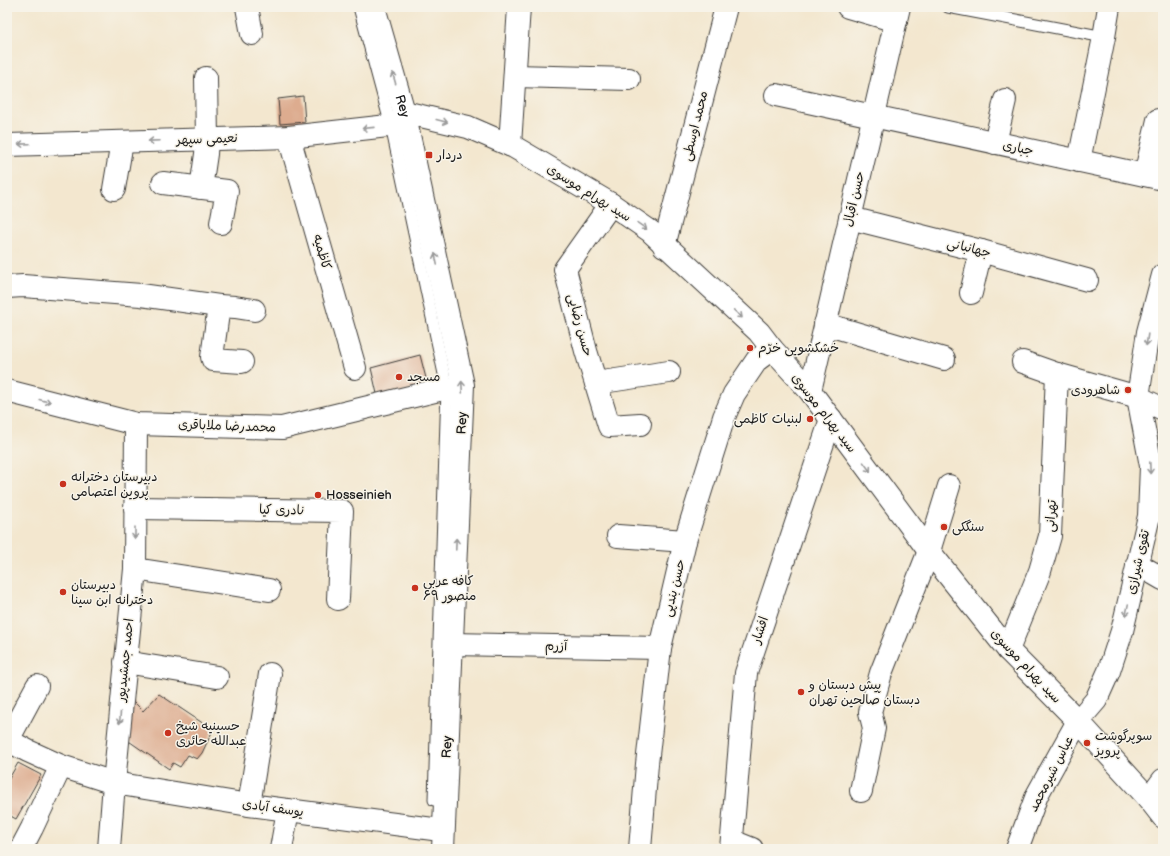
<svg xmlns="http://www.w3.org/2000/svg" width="1170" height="856" font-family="'Balsamiq Sans','Playpen Sans Arabic',sans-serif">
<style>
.building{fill:#ddac8f}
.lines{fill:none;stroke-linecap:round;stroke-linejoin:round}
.lane-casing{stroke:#3c3a37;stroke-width:13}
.street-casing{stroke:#3c3a37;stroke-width:24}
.secondary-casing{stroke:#3c3a37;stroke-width:24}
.primary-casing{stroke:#3c3a37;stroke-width:24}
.lane{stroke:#fff;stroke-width:11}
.street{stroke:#fff;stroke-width:22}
.secondary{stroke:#fff;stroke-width:22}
.primary{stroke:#fff;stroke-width:22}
.oneway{stroke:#999}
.poi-dot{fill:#c8321e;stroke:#f7f3e8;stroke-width:1.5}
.labels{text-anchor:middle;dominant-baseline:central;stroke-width:3;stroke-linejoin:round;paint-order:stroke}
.street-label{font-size:13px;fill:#1c1c1c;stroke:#f7f3e8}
.poi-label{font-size:13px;fill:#1c1c1c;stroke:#f7f3e8;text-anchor:start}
</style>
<rect width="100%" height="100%" fill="#f7f3e8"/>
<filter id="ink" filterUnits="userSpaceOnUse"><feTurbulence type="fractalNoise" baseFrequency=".025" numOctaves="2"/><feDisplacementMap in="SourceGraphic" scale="8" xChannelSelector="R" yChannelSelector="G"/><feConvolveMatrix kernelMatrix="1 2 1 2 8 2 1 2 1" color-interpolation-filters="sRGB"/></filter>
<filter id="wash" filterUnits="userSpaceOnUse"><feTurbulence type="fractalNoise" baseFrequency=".012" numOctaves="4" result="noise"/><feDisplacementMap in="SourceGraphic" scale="16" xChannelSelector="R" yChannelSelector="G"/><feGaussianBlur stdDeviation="0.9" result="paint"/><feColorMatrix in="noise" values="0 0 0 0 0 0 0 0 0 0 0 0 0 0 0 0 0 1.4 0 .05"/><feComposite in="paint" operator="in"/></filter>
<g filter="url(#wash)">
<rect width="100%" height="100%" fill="#f3e7cf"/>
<g id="blocks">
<g class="building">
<path d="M303,96L305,122L280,124L278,99Z"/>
<path d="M420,355L428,386L378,398L371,368Z"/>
<path d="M159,694L213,730L202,753L197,759L188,755L180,767L173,763L169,769L123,737L130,698L143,711Z"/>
<path d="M18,763L41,775L16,819L7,814V782Z"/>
</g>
</g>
</g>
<g filter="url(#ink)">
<use href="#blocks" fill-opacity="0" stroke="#3c3a37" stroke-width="1"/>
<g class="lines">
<g class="lane-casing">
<g id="lane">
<path d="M359,7L391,126L447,388L434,800"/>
<path d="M948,7L1104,37"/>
</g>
</g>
<g class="street-casing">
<g id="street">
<path d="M247,7L252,34"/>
<path d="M848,7L896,21"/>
<path d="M515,76L629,79"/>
<path d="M776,95L1163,179"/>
<path d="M289,137L355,368"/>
<path d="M995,143L1005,100"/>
<path d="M7,145L289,137L406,124"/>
<path d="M510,145L519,7"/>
<path d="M1079,161L1104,37L1109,7"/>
<path d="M1145,175L1158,120"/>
<path d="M163,183L227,191L221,223"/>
<path d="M201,188L206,154L207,139L206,78"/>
<path d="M114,189L122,142"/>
<path d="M611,204L565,269L586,351L609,426L640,424"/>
<path d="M850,218L981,251L1087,280"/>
<path d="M664,246L726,7"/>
<path d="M7,287L23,286L141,295L219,306L235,307L254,310"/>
<path d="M971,293L981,251"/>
<path d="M219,306L212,357L213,360L242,362"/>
<path d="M825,324L944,359"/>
<path d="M1023,362L1057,374L1138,397L1163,409"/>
<path d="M596,383L669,372"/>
<path d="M7,391L136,424L282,428L447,388"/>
<path d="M810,391L899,7"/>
<path d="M135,508L342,511L338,599"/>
<path d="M618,536L685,541"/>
<path d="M1137,564L1163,579"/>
<path d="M135,569L269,590"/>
<path d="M452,644L660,648"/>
<path d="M1008,650L1040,571L1050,536L1057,374"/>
<path d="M125,662L217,677"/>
<path d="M7,740L28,751L61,766L114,783L249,805L433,829"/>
<path d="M8,740L37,686"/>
<path d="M861,791L874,728L870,712L881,673L929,551L949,486"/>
<path d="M1149,799L1163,780"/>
<path d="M249,805L270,674"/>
<path d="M732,841L752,849"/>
<path d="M21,849L32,828L61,766"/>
<path d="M109,849L114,783L135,569L136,424"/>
<path d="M281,849L288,810"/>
<path d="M640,849L647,764L660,648L685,541L724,417L734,394L757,360L772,349"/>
<path d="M731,849L746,673L831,419"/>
</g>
</g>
<g class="secondary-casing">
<g id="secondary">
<path d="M404,112L468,127L514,147L611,204L650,231L759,332L772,349L810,391L929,551L1008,650L1078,721L1149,799L1163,817"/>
<path d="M1017,849L1037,795L1078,721L1096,700L1109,671L1122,631L1149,516L1151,466L1138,397L1148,332L1163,275"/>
</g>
</g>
<g class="primary-casing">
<g id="primary">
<path id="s1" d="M374,7L404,112L463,385L443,849"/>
</g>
</g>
<use href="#lane" class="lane"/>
<use href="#street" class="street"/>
<use href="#secondary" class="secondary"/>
<use href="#primary" class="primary"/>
</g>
<defs><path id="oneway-shaft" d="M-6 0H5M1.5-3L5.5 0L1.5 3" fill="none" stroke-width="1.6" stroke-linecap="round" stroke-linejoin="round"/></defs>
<g class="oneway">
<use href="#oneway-shaft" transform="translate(394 78) rotate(-106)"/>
<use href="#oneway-shaft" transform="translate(442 121) rotate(14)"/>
<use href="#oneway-shaft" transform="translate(368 128) rotate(174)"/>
<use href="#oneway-shaft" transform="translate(154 141) rotate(178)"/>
<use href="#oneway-shaft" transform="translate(24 144) rotate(178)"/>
<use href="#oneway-shaft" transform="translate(642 226) rotate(35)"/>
<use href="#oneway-shaft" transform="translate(436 259) rotate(-102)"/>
<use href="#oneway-shaft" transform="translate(738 314) rotate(43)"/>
<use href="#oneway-shaft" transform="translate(1147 340) rotate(98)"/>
<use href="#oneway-shaft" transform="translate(462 387) rotate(-93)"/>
<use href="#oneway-shaft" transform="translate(45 401) rotate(14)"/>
<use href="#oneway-shaft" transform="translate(867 467) rotate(54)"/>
<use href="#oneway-shaft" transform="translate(1150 468) rotate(88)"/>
<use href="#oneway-shaft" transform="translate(135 533) rotate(90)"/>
<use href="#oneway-shaft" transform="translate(456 544) rotate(-88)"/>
<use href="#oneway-shaft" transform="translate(1127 610) rotate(102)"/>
<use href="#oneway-shaft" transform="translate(120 718) rotate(95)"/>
</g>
</g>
<g class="poi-dot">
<rect x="425" y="151" width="8" height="8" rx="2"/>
<circle cx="750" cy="348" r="4"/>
<circle cx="399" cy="377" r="4"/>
<circle cx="1128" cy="390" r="4"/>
<circle cx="810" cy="419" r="4"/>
<circle cx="63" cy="484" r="4"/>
<circle cx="318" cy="495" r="4"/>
<circle cx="944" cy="527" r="4"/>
<circle cx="415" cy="588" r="4"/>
<circle cx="63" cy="592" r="4"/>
<circle cx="801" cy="692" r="4"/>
<circle cx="168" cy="733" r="4"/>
<circle cx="1087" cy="743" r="4"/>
</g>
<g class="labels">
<g class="street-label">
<text stroke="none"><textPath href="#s1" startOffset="103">Rey</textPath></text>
<text transform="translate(695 126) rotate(-76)">محمد اوسطی</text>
<text transform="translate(207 139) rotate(-2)">نعیمی سپهر</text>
<text transform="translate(1018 148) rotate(12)">جباری</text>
<text transform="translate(589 193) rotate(32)">سید بهرام موسوی</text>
<text transform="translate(854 199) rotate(-77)">حسن اقبال</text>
<text transform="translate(969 248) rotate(14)">جهانبانی</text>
<text transform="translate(322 252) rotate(74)">کاظمیه</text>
<text transform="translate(580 325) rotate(75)">حسن رضایی</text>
<text transform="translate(824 413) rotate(52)">سید بهرام موسوی</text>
<text transform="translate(462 423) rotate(-88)">Rey</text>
<text transform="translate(227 426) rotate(2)">محمدرضا ملاباقری</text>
<text transform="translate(282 510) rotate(1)">نادری کیا</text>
<text transform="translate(1051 516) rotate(-86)">تهرانی</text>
<text transform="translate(1138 562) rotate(-77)">تقوی شیرازی</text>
<text transform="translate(674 588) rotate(-76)">حسن بندپی</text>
<text transform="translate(760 630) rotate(-71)">افشار</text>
<text transform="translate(556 646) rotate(1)">آزرم</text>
<text transform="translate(125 660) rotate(-84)">احمد جمشیدپور</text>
<text transform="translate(1026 666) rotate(47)">سید بهرام موسوی</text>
<text transform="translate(447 747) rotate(-87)">Rey</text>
<text transform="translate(1051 774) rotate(-63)">عباس شیرمحمد</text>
<text transform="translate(273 808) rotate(8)">یوسف آبادی</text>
</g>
<g class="poi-label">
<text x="437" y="155">دردار</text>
<text x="758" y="348">خشکشویی خرّم</text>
<text x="407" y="377">مسجد</text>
<text x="1120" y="390" text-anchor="end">شاهرودی</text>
<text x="802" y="419" text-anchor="end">لبنیات کاظمی</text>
<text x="71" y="477">دبیرستان دخترانه<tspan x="71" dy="15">پروین اعتصامی</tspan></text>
<text x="326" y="495">Hosseinieh</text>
<text x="952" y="527">سنگکی</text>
<text x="423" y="581">کافه عربی<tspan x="423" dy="15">منصور ۶۹</tspan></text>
<text x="71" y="585">دبیرستان<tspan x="71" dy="15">دخترانه ابن سینا</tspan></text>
<text x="809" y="685">پیش دبستان و<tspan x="809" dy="15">دبستان صالحین تهران</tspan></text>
<text x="176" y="726">حسینیه شیخ<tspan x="176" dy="15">عبدالله حائری</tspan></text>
<text x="1095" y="736">سوپرگوشت<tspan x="1095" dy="15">پرویز</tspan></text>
</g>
</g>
<rect width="1170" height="856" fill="none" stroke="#f7f3e8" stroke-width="24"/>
</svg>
